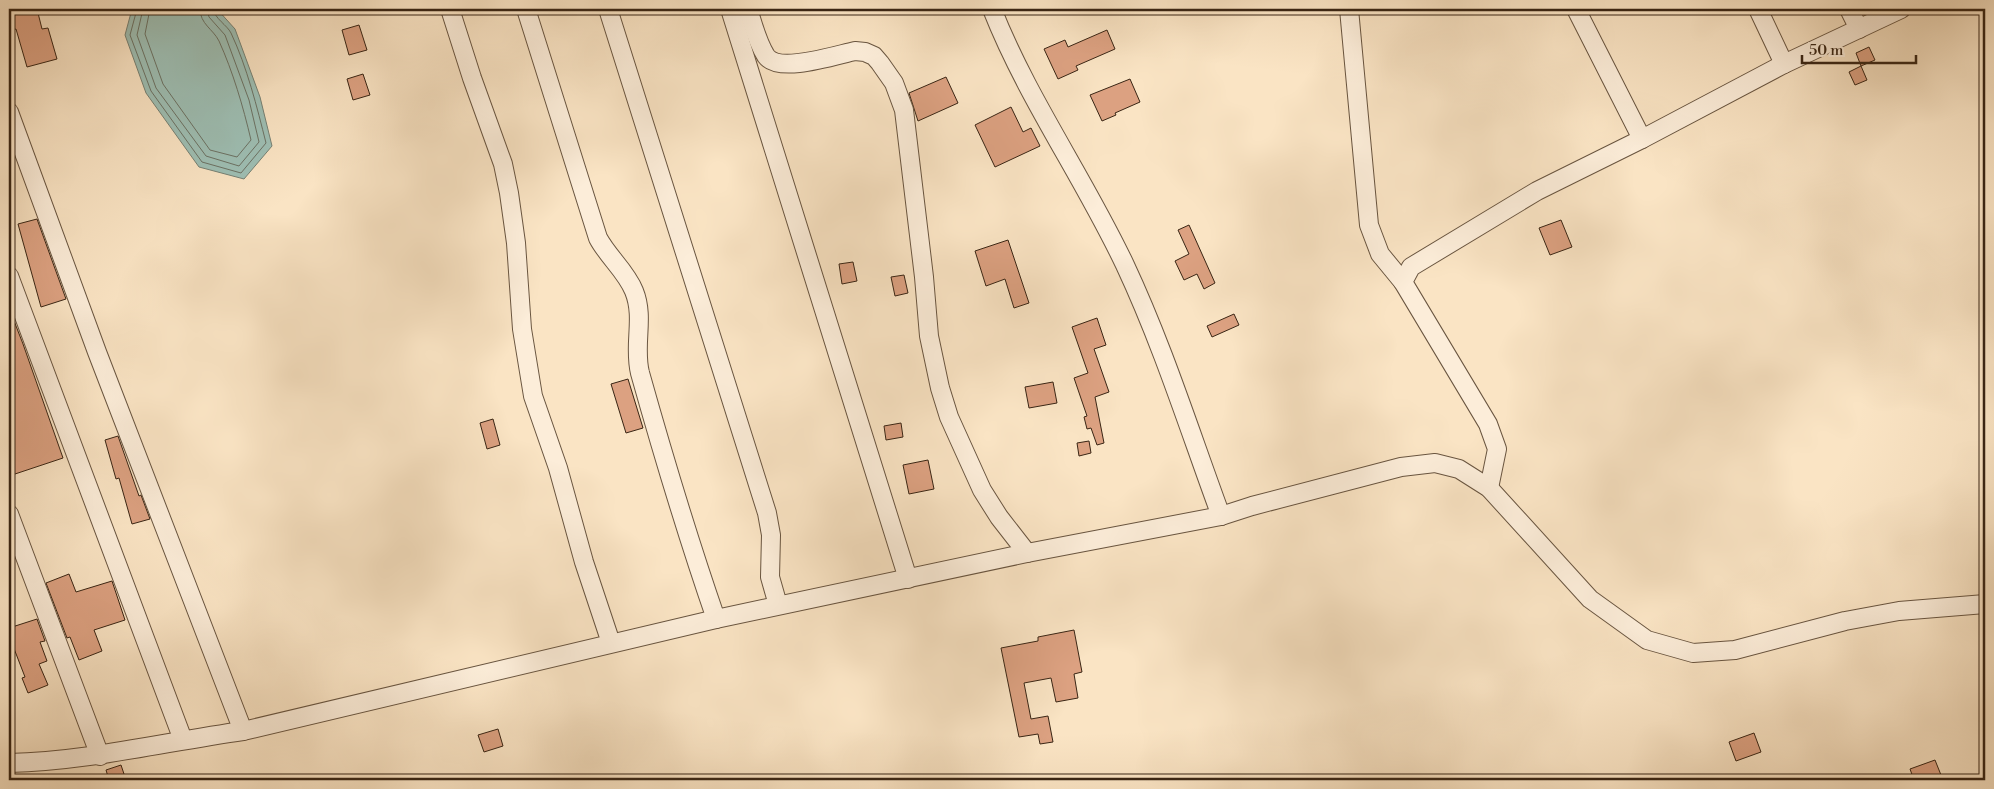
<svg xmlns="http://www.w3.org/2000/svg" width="1994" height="789" font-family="'Libre Bodoni',serif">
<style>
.water{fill:#9ebfb4;stroke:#768174}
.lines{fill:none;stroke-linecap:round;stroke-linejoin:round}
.shore{stroke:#6c7264;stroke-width:1}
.building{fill:#dca181;stroke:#392514}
.minor-casing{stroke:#695540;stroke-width:20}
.minor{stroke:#fcedd9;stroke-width:18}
</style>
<rect width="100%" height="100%" fill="#fae4c4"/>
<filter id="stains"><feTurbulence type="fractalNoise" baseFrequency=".004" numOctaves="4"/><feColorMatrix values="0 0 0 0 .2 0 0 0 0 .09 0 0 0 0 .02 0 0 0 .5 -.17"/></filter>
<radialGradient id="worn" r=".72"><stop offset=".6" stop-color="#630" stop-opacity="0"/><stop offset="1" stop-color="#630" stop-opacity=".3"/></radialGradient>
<path class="water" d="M132,9H217L235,29L260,97L272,146L244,179L199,167L146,93L125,35Z"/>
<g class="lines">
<g class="shore">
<path d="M137,9L130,35L151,91L202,162L241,173L266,143C257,107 247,67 231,33C227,25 215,19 213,9"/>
<path d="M143,9L137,35L156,88L206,156L239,166L259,142L249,100L225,35L209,17L207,9"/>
<path d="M150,9L145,34L163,84L210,150L237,157L251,140C243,106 233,72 219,41C213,29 200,24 200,9"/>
</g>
</g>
<g class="building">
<path d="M9,9H37L42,29L48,28L57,59L27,67L16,29L12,30L9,19Z"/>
<path d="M359,25L367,50L349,55L342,30Z"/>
<path d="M1107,30L1115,49L1076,66L1078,70L1058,79L1044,49L1065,40L1068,47Z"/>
<path d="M1869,47L1875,60L1861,66L1856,53Z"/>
<path d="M1861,66L1867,80L1855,85L1849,72Z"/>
<path d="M363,74L370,95L353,100L347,79Z"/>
<path d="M946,77L958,103L918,121L909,93Z"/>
<path d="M1130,79L1140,102L1115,113L1116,115L1102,121L1090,95Z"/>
<path d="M1011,107L1023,132L1031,128L1040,146L995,167L975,125Z"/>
<path d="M37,219L66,299L41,307L18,224Z"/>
<path d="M1561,220L1572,247L1550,255L1539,228Z"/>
<path d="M1189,225L1215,283L1204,289L1197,274L1184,280L1175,261L1189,254L1178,230Z"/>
<path d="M1008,240L1029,303L1014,308L1005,279L986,286L975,251Z"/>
<path d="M853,262L857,281L842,284L839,264Z"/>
<path d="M904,275L908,293L895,296L891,277Z"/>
<path d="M9,308L23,344L63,458L12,475L9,466Z"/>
<path d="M1234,314L1239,325L1212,337L1207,326Z"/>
<path d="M1097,318L1106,345L1094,349L1109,392L1095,397L1104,443L1097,445L1091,428L1087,429L1084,417L1087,416L1074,378L1088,373L1072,327Z"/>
<path d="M628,379L643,428L626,433L611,384Z"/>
<path d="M1053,382L1057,403L1029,408L1025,387Z"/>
<path d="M493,419L500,445L487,449L480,423Z"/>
<path d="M901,423L903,437L886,440L884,426Z"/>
<path d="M118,436L139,496L141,495L150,519L132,524L119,478L116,479L105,440Z"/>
<path d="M1089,441L1091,453L1079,456L1077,443Z"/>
<path d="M928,460L934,489L909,494L903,465Z"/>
<path d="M69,574L76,592L112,581L125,620L94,630L102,651L79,660L70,637L67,638L46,583Z"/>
<path d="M37,619L45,641L40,642L47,661L39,664L48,685L28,693L22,678L25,677L13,646L9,648V628Z"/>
<path d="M1074,630L1082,672L1074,674L1078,698L1056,702L1051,678L1024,683L1031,719L1048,716L1053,742L1040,744L1038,734L1019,737L1001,648L1038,641V637Z"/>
<path d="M498,729L503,746L484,752L478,735Z"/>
<path d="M1754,733L1761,752L1736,761L1729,742Z"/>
<path d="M1935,760L1943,780H1914L1910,769Z"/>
<path d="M121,765L126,780H109L106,770Z"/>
</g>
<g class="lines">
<g class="minor-casing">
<g id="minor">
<path d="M450,9L472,78L503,164L509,193L516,243L522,329L533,396L558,468L584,562L611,643"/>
<path d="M526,9L598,238C608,257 626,271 634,291C645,318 633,345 640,373C663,455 688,538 716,619"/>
<path d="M608,9L767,513L771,535L770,577L778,605"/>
<path d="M730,9L908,579"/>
<path d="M748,9C753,24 757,42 766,56C779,74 836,55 855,51L865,52L874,56L880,63L894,83L904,110L924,277L929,336L940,388L949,417L982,490L999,517L1027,553"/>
<path d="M992,9C1027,98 1084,178 1125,265C1163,346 1190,432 1221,516"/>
<path d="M1349,9L1369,225L1380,254L1403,282"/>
<path d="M1576,9L1642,139"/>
<path d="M1758,9L1784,64"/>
<path d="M1849,9L1859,29"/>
<path d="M9,112L97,352L243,731"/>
<path d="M9,276L183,740"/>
<path d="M1489,488L1497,449L1488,424L1403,282L1411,267L1537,191L1642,139L1784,64L1901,9"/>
<path d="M9,514L100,756"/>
<path d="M9,763C88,761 165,742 243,731L716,619L1027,553L1221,516L1252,506L1401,467L1435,463L1459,469L1489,488L1590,599L1647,640L1693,653L1735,650L1845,621L1899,611L1985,604"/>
</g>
</g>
<use href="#minor" class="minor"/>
</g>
<rect width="1994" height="789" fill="none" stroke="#fae4c4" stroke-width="30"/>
<rect x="10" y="10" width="1974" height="769" fill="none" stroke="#392514" stroke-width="2.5"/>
<rect x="15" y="15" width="1964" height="759" fill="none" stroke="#392514"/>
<path d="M1802 55v8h114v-8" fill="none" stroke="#392514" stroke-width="2.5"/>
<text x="1809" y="55" font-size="15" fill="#392514" stroke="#fcedd9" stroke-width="4" paint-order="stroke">50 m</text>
<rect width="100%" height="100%" filter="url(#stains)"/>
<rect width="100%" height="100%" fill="url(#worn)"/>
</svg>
